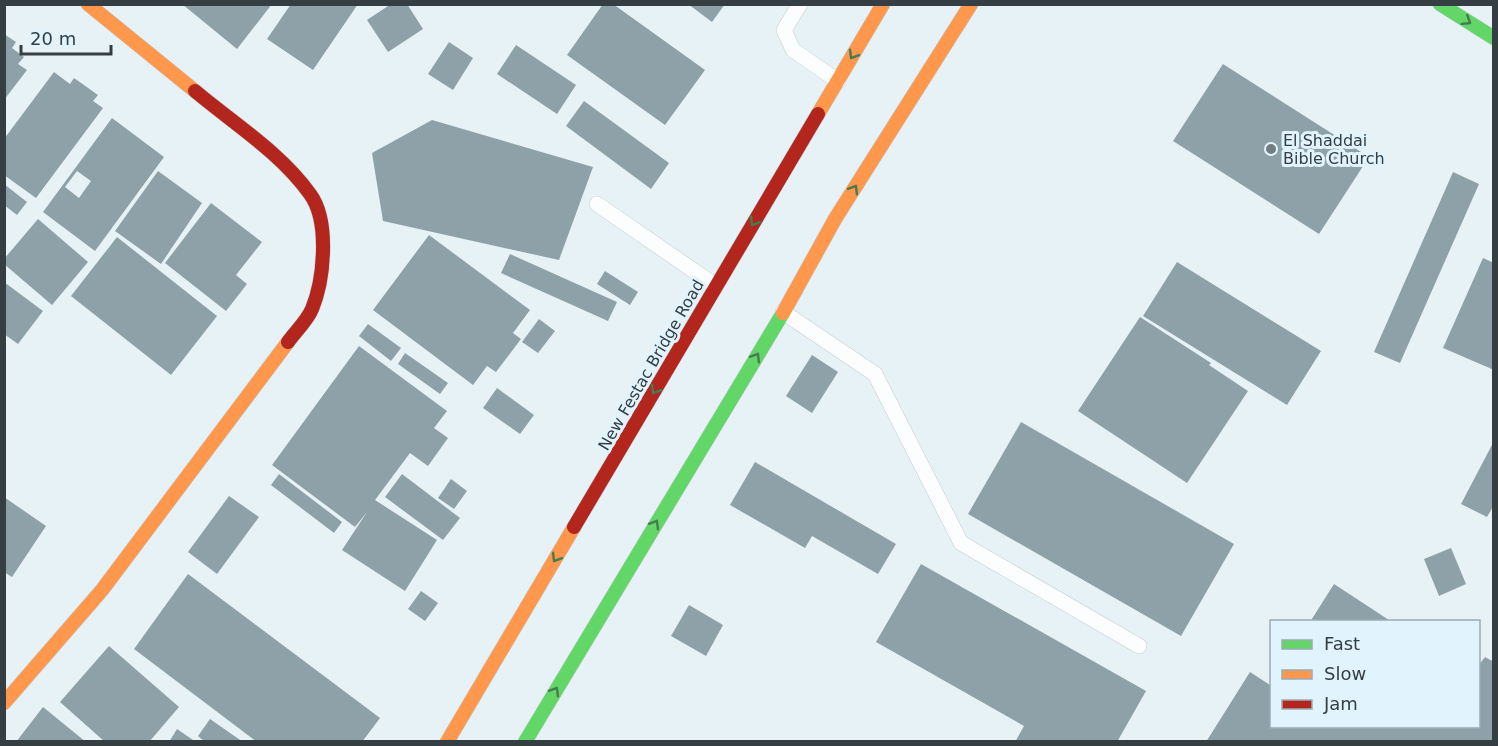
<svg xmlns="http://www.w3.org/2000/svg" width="1498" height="746" font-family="'DejaVu Sans',sans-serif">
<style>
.building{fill:#8fa1a8;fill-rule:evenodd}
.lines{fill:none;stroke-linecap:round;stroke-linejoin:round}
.lane-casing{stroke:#c3cdd1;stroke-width:16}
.fast-casing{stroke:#c3cdd1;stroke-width:15}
.slow-casing{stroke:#c3cdd1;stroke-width:15}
.jam-casing{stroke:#c3cdd1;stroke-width:15}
.lane{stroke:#fbfdfe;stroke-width:15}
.fast{stroke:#63d668;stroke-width:14}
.slow{stroke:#ff974d;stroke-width:14}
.jam{stroke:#b3261e;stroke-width:14}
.oneway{stroke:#477b51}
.poi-dot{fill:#737d81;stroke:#e1f4fd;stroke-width:2}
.labels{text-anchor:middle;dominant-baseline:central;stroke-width:6;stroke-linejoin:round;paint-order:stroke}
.poi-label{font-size:16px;fill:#353e42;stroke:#e1f4fd;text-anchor:start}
.street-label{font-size:16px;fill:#353e42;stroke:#e1f4fd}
</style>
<rect width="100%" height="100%" fill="#e7f2f7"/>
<g class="building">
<path d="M182,4H272L237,49Z"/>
<path d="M291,4H358L313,70L267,39Z"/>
<path d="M391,4H407L423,29L388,52L367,20Z"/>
<path d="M603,4H613L705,70L665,125L567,55Z"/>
<path d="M688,4H725L712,22Z"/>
<path d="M4,34L16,42L12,48L24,57L18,64L27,70L4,100Z"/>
<path d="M449,42L473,58L453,90L428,74Z"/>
<path d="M516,45L576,85L557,114L497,74Z"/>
<path d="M1223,64L1369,157L1319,234L1173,141Z"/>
<path d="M54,72L70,84L74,78L98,95L93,101L103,108L36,198L4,175V139Z"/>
<path d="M584,101L669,163L651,189L566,126Z"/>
<path d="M112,118L164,157L95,251L43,212ZM77,171L91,181L79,198L65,187Z"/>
<path d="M432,120L593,167L559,260L383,221L372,153Z"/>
<path d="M158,171L202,203L161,264L115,231Z"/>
<path d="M1453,172L1479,184L1400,363L1374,352Z"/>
<path d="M4,184L27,202L17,215L4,205Z"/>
<path d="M211,203L262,242L236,275L247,284L226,311L165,263Z"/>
<path d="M38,219L88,262L52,305L4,264V259Z"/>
<path d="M429,235L530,310L513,333L521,339L496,372L487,366L473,385L373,310Z"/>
<path d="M117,237L217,316L171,375L71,296Z"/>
<path d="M510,254L617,302L608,321L501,273Z"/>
<path d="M1483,258L1494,263V370L1443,348Z"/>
<path d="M1177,262L1321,351L1287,405L1143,316Z"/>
<path d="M605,271L638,292L630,305L597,284Z"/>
<path d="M4,282L43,311L18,344L4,334Z"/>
<path d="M1140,317L1211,363L1209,365L1248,391L1187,483L1078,411Z"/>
<path d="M539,319L555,331L538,353L522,342Z"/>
<path d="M368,324L401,348L391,361L359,336Z"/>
<path d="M359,346L447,411L434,428L448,438L428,466L410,453L375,500L437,540L405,591L342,550L367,512L355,527L272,465Z"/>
<path d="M405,353L448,383L440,394L398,364Z"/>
<path d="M812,355L838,372L812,413L786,396Z"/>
<path d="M497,388L534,415L520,434L483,408Z"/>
<path d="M1021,422L1234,544L1181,636L968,514Z"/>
<path d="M1494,441V505L1487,517L1461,504Z"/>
<path d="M755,462L896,544L878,574L812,536L805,548L730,505Z"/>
<path d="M279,474L342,522L334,533L271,485Z"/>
<path d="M402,474L460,518L443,540L385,497Z"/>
<path d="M451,479L467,491L454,509L438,498Z"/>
<path d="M229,496L259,517L217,574L188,552Z"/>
<path d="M4,497L46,526L12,577L4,572Z"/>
<path d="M1451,548L1466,584L1439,596L1424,559Z"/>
<path d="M921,564L1146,691L1117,742H1015L1024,726L876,642Z"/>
<path d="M188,574L380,718L362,742H257L134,649Z"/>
<path d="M1334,584L1392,622H1310Z"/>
<path d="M421,591L438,603L425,621L408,609Z"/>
<path d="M689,605L723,625L706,656L671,636Z"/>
<path d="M109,646L179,707L149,742H105L60,702Z"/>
<path d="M1485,657L1494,662V742H1206L1250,672L1270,685L1272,683V726H1478V666Z"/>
<path d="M43,707L86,742H16Z"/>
<path d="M210,719L243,742H205L198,736Z"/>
<path d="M177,729L196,742H169Z"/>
</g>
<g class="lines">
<g class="lane-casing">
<g id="lane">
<path d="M800,4L784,30L793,50L838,81"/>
<path d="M597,204L716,286"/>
<path d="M783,312L875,374L961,543L1139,646"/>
</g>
</g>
<g class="fast-casing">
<g id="fast">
<path d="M1440,4L1494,38"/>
<path d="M525,742L783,313"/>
</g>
</g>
<g class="slow-casing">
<g id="slow">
<path d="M88,4L195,91"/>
<path d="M818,114L883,4"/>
<path d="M783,313L835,219L971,4"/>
<path d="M4,703L102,590L288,342"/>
<path d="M447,742L574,527"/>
</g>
</g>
<g class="jam-casing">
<g id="jam">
<path d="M195,91C233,123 281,153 310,194C330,221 324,280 312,309C307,321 295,332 288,342"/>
<path d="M574,527L818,114"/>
</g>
</g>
<use href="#lane" class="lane"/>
<use href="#fast" class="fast"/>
<use href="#slow" class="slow"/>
<use href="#jam" class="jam"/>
</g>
<defs><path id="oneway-chevron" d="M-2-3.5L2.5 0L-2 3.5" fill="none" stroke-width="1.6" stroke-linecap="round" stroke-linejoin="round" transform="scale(1.5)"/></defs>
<g class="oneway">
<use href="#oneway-chevron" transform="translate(1467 21) rotate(32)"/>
<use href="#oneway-chevron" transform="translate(853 55) rotate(121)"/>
<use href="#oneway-chevron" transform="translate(854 189) rotate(-58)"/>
<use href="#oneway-chevron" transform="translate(754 222) rotate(121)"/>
<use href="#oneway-chevron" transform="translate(756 357) rotate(-59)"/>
<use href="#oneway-chevron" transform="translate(655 390) rotate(120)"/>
<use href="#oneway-chevron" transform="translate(655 524) rotate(-59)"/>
<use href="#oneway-chevron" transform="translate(556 558) rotate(121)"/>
<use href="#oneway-chevron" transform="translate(555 691) rotate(-59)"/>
</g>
<circle class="poi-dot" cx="1271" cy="149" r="6"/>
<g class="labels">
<g class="poi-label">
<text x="1283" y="140">El Shaddai<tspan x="1283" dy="18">Bible Church</tspan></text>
</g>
<g class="street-label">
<text transform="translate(651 365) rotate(-60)">New Festac Bridge Road</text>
</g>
</g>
<rect width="1498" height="746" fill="none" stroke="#353e42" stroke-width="12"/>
<rect x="1270" y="620" width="210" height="108" fill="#e1f4fd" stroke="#9cabb2" stroke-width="1.5"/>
<rect x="1282" y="640" width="30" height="9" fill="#63d668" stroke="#9cabb2" stroke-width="1.5"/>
<text x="1324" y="650" font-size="18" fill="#353e42">Fast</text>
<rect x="1282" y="670" width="30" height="9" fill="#ff974d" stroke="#9cabb2" stroke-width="1.5"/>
<text x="1324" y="680" font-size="18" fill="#353e42">Slow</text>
<rect x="1282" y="700" width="30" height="9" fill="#b3261e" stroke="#9cabb2" stroke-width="1.5"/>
<text x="1324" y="710" font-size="18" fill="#353e42">Jam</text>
<path d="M21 45v9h90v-9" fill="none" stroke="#353e42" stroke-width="3"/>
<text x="30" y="45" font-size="18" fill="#353e42" stroke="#e1f4fd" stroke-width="4.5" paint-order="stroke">20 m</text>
</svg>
